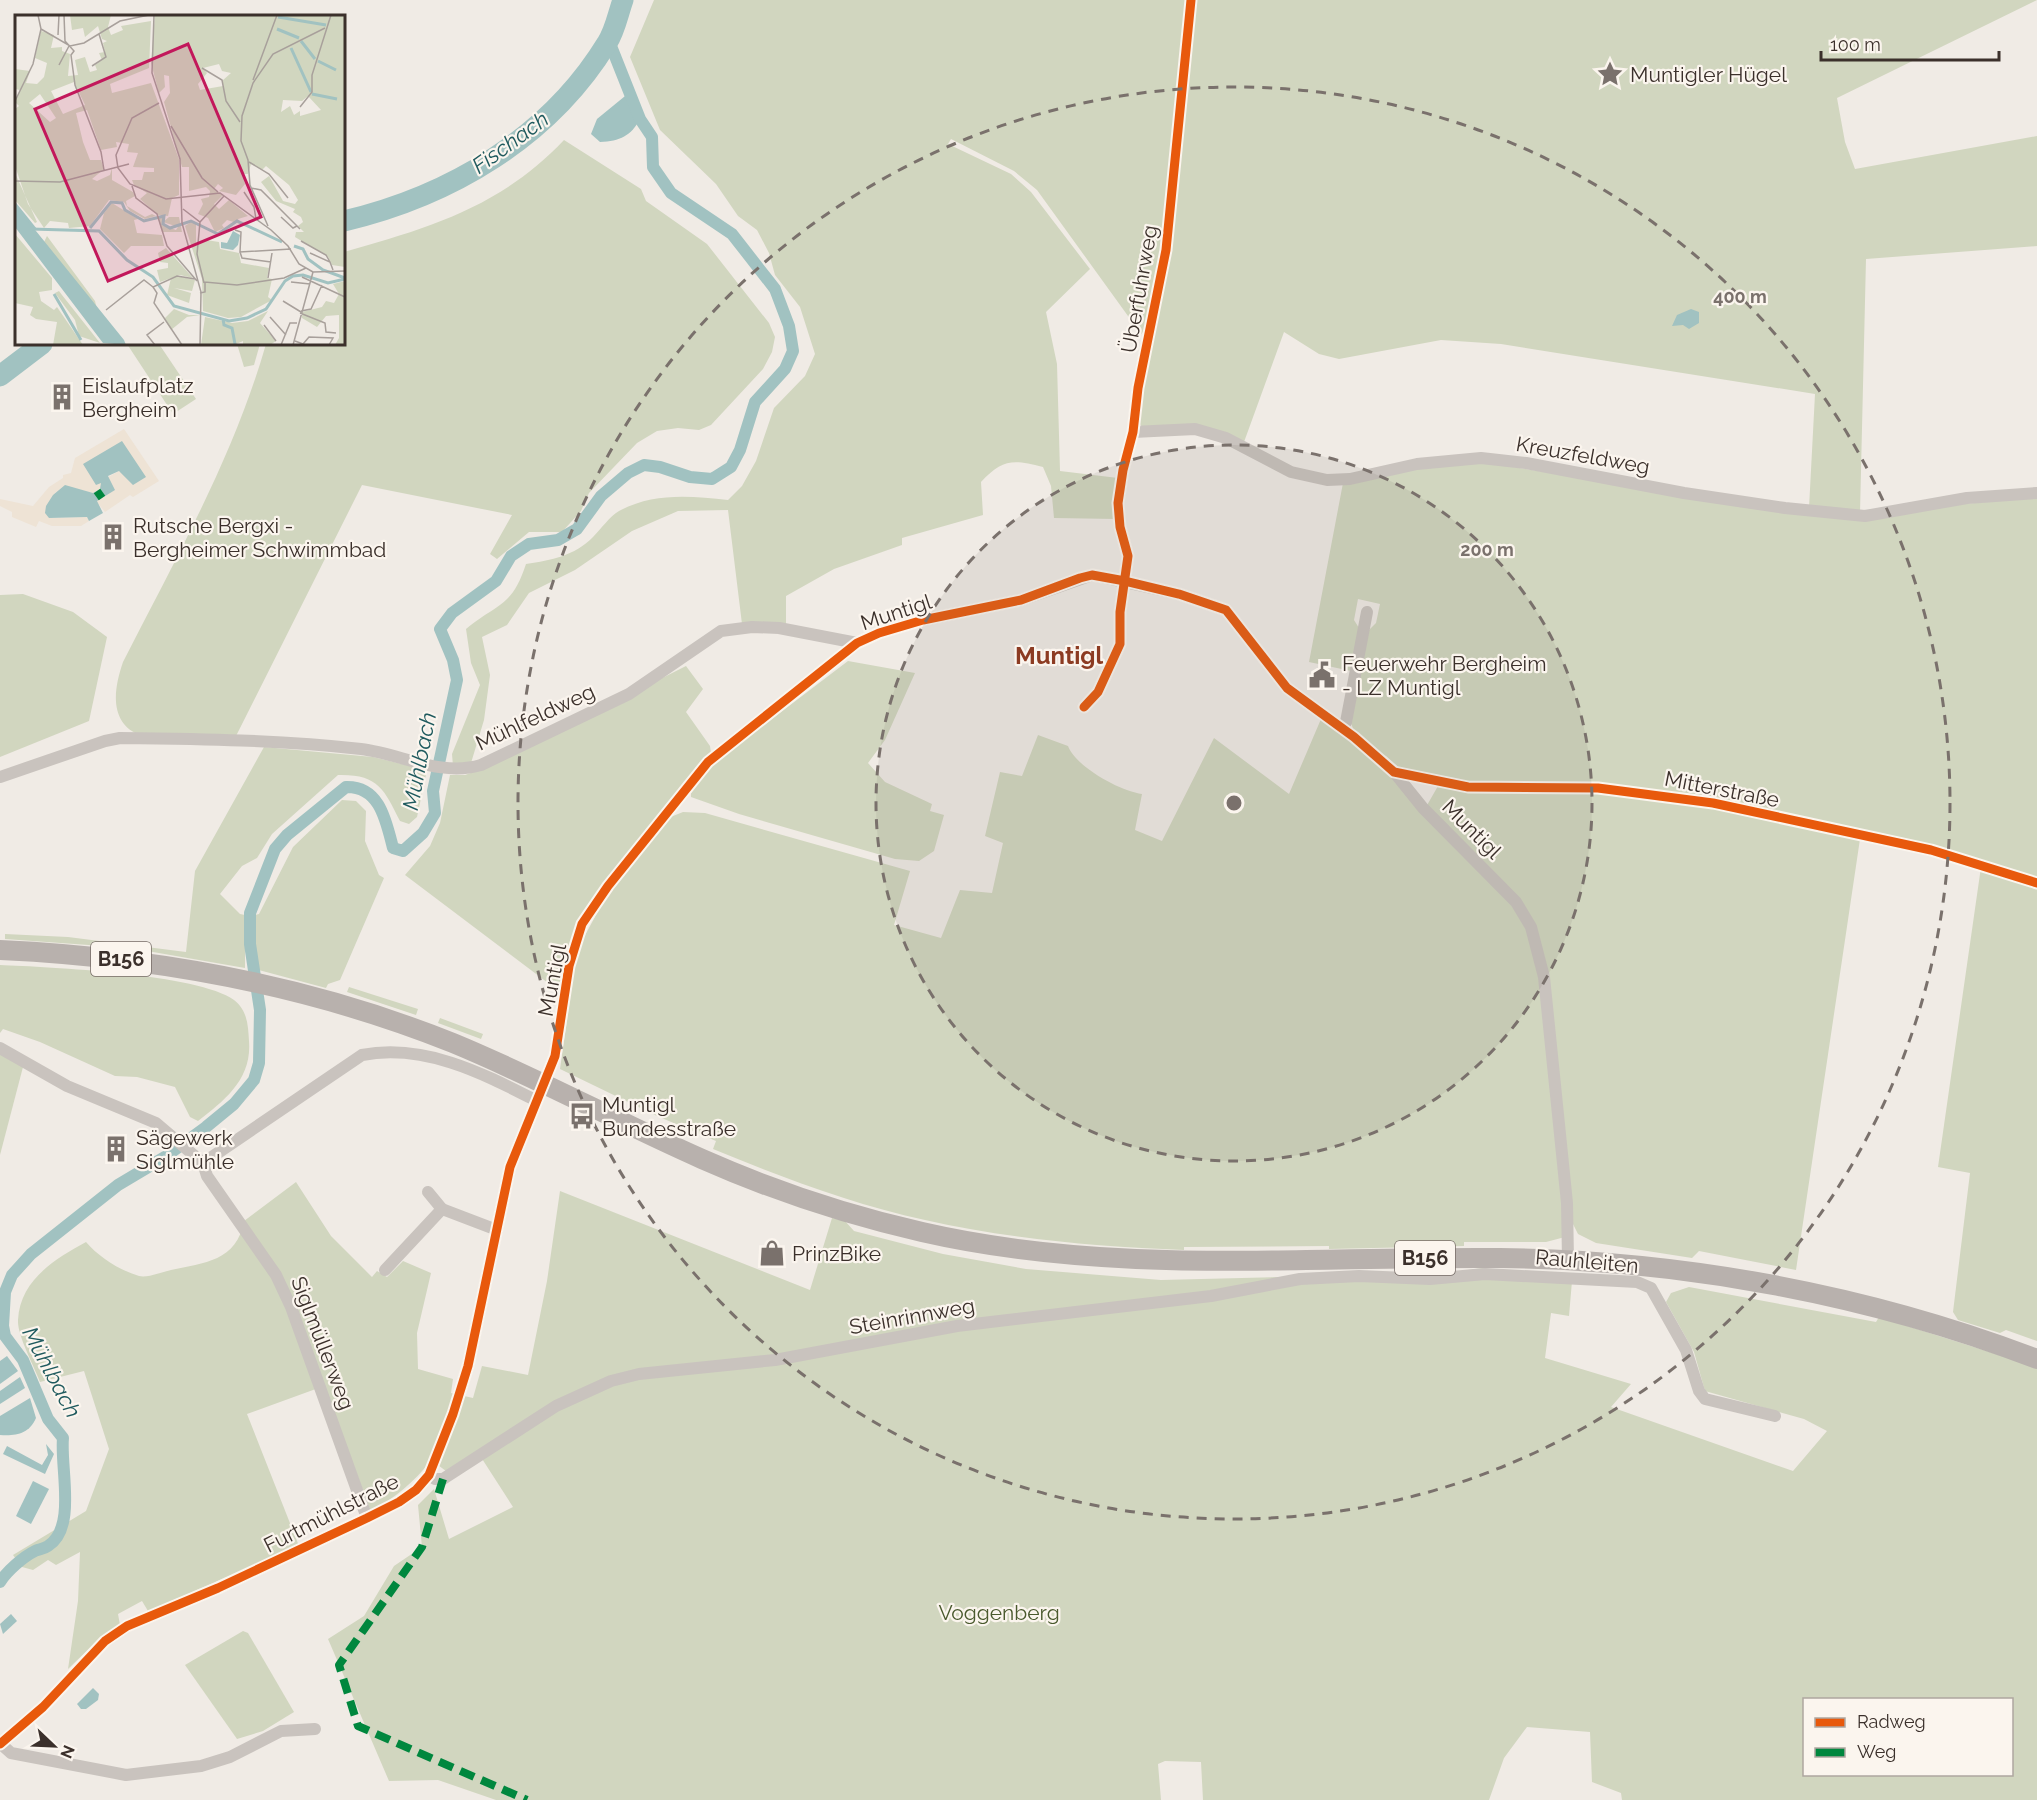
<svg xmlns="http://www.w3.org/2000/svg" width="2037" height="1800" font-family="Raleway,sans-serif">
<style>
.green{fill:#d1d6bf;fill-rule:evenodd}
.plaza{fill:#eee3d5}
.water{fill:#a1c2c1}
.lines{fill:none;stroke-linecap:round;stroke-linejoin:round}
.canal{stroke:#a1c2c1;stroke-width:12}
.river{stroke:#a1c2c1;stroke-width:21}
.street{stroke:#c9c3be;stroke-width:12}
.primary{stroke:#b8b1ad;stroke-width:20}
.quiet{stroke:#00873e;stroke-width:8;stroke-dasharray:15 8;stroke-linecap:butt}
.cycleway-casing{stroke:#fbf5ee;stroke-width:13}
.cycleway{stroke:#e8590c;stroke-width:9}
.ring{fill:none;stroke:#7a716c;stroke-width:3;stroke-dasharray:10 8}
.labels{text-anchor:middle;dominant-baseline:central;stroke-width:4.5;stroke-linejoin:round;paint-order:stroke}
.shield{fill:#fbf5ee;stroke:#756b66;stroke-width:1.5}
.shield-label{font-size:20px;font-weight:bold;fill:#3b302b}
.poi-label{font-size:21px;fill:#3b302b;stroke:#fbf5ee;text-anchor:start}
.street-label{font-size:21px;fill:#3b302b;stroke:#fbf5ee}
.park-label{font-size:21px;fill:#4a5a2e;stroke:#fbf5ee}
.water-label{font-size:22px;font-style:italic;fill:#1f5a5e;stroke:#fbf5ee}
.quarter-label{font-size:24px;font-weight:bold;fill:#8c3b22;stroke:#fbf5ee}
.inset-river{fill:none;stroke:#a1c2c1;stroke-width:3}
.inset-road{fill:none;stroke:#a8a09b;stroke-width:1.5}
.view{fill:#c2185b;fill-opacity:0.15;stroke:#c2185b;stroke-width:3}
.inset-edge{fill:none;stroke:#3b302b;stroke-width:3}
.centre{fill:#7a716c;stroke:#fbf5ee;stroke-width:3}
.ring-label{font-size:18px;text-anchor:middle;font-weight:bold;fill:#7a716c;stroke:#fbf5ee;stroke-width:4.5;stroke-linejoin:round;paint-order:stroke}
</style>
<rect width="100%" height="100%" fill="#f0ebe5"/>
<g class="green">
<path d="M654,0H1186L1166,230L1149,327L1141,334L1037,190L1014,171L951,139L948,144L1011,174L1031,192L1090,269L1046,312L1057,364L1060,471L1118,478L1116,519L1054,518L1051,486L1043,467C1013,459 1002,459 981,482L983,515L902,538V545L834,569L786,596V626L742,624L728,510L678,511L632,531L575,570L529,593L507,625L482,637L490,675L484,720L471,763L453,766L452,754L480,685L471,663L466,629C498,603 512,607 526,564C552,560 574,556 593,537C601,529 610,516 619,511C654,492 691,496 728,500L742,486L756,461L774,408L805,376L815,354L800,307L775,275L769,253L757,230L738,216L716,184L660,130L630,57Z"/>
<path d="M1195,0H2037L1837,98L1845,142L1855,169L2037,136V246L1866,259L1860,513L1809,508L1815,394L1501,344L1441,340L1339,359L1319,354L1284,332L1244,442L1219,431L1144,429L1137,421Z"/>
<path d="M564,140L641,189L646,201L707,244L769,323L775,337L772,352L763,369L711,425L699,430L678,428L657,431L637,443L589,493L581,511L562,532H529L497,559L490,554L512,515L362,485L235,738L142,736C109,724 113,691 123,662C176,558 234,456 266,344H344V252C428,228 501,207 564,140Z"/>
<path d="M127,344H159L196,399L173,414Z"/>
<path d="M237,344H260L254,365L244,367Z"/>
<path d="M1481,462L1829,517L2037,497V881L1931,848L1713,801L1599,787L1468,786L1423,778L1404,772L1386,756L1377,753L1355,734L1351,723L1368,631L1376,623L1380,604L1358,599L1354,620L1359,628L1351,671L1309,662L1343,483L1418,468Z"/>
<path d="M23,594L73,612L107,637L89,721L0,757V595Z"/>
<path d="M848,661L915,673L885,740L868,763L885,782L932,804L930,811L944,815L934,851L919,861L895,859L739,814L691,797V793L713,764Z"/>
<path d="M686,666L703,689L686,712L710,746L711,753L596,896L560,992L405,875L430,846L440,823L450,775H465L482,769Z"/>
<path d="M1321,719L1382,766L1494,882L1524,920L1537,955L1565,1237L1546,1242H1464V1246L1329,1249V1246L1184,1247V1250C1097,1247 1010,1239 925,1220C852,1204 781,1177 713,1149L716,1141L657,1116L560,1069L575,964L583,939L603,902L668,818L683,812L705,813L910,871L894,925L941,938L960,890L992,893L1003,843L985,836L1000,772L1022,776L1038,735L1068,746C1076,767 1120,791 1142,794L1135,830L1162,841L1214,738L1289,794Z"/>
<path d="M264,747L373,757L427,770L417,817L409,824L400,821C384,789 378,774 338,775L272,834L257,858L242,866L220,894L240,914L245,915V968L130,948L5,939V934L68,937L186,952L195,871Z"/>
<path d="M1438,786C1490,797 1545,789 1598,791C1687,796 1774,819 1860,839L1796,1270L1699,1251L1692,1258L1596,1243L1578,1234L1571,1220L1533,926L1426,807Z"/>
<path d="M342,800L356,801L366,811L365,841L379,875L384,878L340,980L328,984L326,988L255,969V915L259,914L293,847Z"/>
<path d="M1981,867L2037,886V1341L2006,1330L2000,1333L1958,1320L1953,1312L1970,1173L1938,1167Z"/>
<path d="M0,965C48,967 199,974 234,1000C248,1011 248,1026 249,1041C252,1079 225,1100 198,1121L190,1117L175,1087L137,1077L115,1076L40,1042L3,1029L0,1033Z"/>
<path d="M349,987L418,1009L416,1015L347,992Z"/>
<path d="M440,1018L483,1034L481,1039L438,1023Z"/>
<path d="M0,1053L23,1067L0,1155Z"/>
<path d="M296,1182L331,1236L372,1277L377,1271L387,1277L403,1261L431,1273L417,1333L418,1369L453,1379L451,1393L473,1398L482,1366L528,1375L547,1281L560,1191L810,1290L832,1218L845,1221L854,1231L943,1254L1026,1269L1161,1280L1446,1273L1483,1268L1572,1281L1569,1316L1551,1313L1545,1358L1631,1384L1611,1407L1793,1471L1827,1431L1804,1419L1705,1391L1694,1352L1666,1302L1671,1293L1689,1287L1876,1322L1879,1317L2037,1367V1800H1622L1621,1793L1592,1782L1590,1732L1527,1727L1504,1758L1489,1800H1203L1201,1762L1165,1761L1158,1764L1161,1800H496L438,1780L389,1781L328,1639L364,1616L394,1566L422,1547L418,1505L434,1489L449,1539L513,1507L477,1451L446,1471L431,1460C414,1483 395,1497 371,1512L324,1386L247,1414L299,1546L148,1611L142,1601L118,1614L120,1625L98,1640L68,1669L78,1601L80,1552L56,1565L48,1560L33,1570L22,1567L13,1555L86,1511L109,1449L84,1371L40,1382C34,1366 17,1335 18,1320C20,1280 55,1259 86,1242C99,1257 119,1270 139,1276C148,1278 162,1272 171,1270C204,1263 237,1261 244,1221ZM1804,1700H2012V1774H1804Z"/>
<path d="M243,1631L248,1633L294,1712L263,1731L237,1739L185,1665Z"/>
</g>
<path class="plaza" d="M124,429L159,481L133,497L130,495L105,512L96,501L108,477L119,471L122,442L93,460L102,485L100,489L93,493L74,488L56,492L52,498L49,518L87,517L89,521L81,526H52L39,521L36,527L12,517V512L0,506V499L33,506L49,487L63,478V475L71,473L75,458Z"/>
<g class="water">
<path d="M630,92L640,119C631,136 620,141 600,142L591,134L597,119Z"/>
<path d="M1691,309L1699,312V323L1689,329L1683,325L1672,326L1677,315Z"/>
<path d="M122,441L146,477L133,485L119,471L108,476L115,490L97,501L103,513L89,521L87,517L49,518L45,513L46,506L53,495L65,485L93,493L100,489L101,483L96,485L83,464Z"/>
<path d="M7,1356L18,1371L0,1384V1361Z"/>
<path d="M20,1377L25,1388L0,1404V1391Z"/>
<path d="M30,1398L36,1418C29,1434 16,1436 0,1435V1416Z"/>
<path d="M46,1444L54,1454L45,1474L3,1454L7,1446L42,1465L48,1455Z"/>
<path d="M33,1481L49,1489L31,1524L16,1516Z"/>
<path d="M11,1614L17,1621L3,1634L0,1624Z"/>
<path d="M93,1688L99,1694L98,1700L86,1709H81L77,1704Z"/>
</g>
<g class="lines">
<path class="canal" d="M0,1582C7,1571 23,1557 35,1551C39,1549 44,1549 48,1546C77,1528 60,1468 63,1438L48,1419L23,1360L5,1336L3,1326L5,1292L12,1275L31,1254L118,1185L165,1157L206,1127L234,1104L254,1080L259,1063L260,1010L250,944V913L275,849L287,835L346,787C380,786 386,821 393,848L403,851L423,833L435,813L433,791L457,680L453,660L440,629L452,613L496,581L511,556L529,544L558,540L577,529L601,496L628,473L644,465L660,467L690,477L712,479L731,467L740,450L755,402L785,369L793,351L789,326L775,289L732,234L671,193L653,167L652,137L640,119L609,41"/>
<g class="river">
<path d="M344,221C450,196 549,138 607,43C615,31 618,14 623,0"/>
<path d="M0,376L42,344"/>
</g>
<g class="street">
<path d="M1133,432L1195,429L1226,438L1291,472L1327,480L1350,479L1417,464L1481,458L1526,463L1684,493L1785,508L1865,516L1967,498L2037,493"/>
<path d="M1084,707L1098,692L1120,644V612L1128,556L1120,527L1118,503L1123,470L1133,432L1138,388L1166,250L1191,0"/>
<path d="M1342,729L1346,722L1367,612"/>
<path d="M0,777L105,741L120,738C201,739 281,740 361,749C402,754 440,777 481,765L629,694L721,631L752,627L779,628L857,643"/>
<path d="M0,1048L67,1086L156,1123L203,1163"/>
<path d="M428,1192L442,1209"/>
<path d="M385,1270L442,1209L497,1230"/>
<path d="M429,1475L435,1479H443L556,1406L611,1381L639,1374L775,1360L957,1326L1211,1296L1300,1279L1359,1276L1430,1279L1485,1274L1637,1282L1651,1288L1686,1350L1699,1391L1705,1399L1775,1416"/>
<path d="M367,1518L291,1307L276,1275L207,1176L203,1163L362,1055C424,1043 482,1073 535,1100"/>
<path d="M0,1744L43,1707L105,1641L127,1626L218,1588L367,1518L399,1502L416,1490L429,1475L453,1414L468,1366L510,1167L555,1056L569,966L582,924L608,886L708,762L857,643L879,633L923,620L1021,600L1092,575L1179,594L1226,610L1287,688L1354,737L1394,772L1423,808L1516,902L1531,927L1544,977L1567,1203L1568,1260"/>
<path d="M1,1744L11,1753L126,1775L201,1766L230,1757L281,1731L315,1729"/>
</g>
<path class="primary" d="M0,950C155,957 308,985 453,1043C538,1078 618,1122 702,1159C772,1190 847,1215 922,1232C1114,1276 1305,1256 1500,1258C1682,1260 1867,1294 2037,1359"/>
<g class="quiet">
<path d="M97,491L102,498"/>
<path d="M443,1479L422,1547L339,1665L358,1726L527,1800"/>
</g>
<g class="cycleway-casing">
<g id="cycleway">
<path d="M1084,707L1098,692L1120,644V612L1128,556L1120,527L1118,503L1123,470L1133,432L1138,388L1166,250L1191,0"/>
<path d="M0,1744L43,1707L105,1641L127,1626L218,1588L367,1518L399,1502L416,1490L429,1475L453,1414L468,1366L510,1167L555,1056L569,966L582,924L608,886L708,762L857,643L879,633L923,620L1021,600L1080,578L1092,575L1125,581L1179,594L1226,610L1287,688L1354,737L1394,772L1468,787L1598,788L1713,803L1931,850L2037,883"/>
</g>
</g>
<use href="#cycleway" class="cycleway"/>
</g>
<circle cx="1234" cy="803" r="358" fill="#7a716c" fill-opacity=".12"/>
<g class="ring">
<circle cx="1234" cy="803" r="358"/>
<circle cx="1234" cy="803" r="716"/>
</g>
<defs>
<g id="sight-bare" transform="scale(2.07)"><path d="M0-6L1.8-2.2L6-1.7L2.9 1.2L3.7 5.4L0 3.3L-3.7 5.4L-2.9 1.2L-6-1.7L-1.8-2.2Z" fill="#7a716c" stroke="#fbf5ee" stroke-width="2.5" paint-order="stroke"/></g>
<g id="building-bare" transform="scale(2.07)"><path d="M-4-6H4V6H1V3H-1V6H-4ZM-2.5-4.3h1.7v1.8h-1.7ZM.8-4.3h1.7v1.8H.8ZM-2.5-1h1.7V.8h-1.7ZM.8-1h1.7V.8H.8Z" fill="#7a716c" stroke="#fbf5ee" stroke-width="2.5" paint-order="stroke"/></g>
<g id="civic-bare" transform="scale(2.07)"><path d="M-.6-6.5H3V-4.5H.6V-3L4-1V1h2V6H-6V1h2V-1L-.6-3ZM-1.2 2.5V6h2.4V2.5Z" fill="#7a716c" stroke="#fbf5ee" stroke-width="2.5" paint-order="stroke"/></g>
<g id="bus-bare" transform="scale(2.07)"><path d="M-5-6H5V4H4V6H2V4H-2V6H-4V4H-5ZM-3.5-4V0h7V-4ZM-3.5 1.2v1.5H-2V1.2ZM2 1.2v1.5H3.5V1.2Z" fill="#7a716c" stroke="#fbf5ee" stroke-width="2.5" paint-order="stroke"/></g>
<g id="shop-bare" transform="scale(2.07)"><path d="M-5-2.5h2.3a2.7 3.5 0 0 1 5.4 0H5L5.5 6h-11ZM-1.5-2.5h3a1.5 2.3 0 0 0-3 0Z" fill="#7a716c" stroke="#fbf5ee" stroke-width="2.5" paint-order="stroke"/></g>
</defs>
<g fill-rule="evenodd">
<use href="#sight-bare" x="1610" y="74"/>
<use href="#building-bare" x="62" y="397"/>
<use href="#building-bare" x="113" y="537"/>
<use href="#civic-bare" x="1322" y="675"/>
<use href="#bus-bare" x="582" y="1116"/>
<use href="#building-bare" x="116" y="1149"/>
<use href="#shop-bare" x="772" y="1253"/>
</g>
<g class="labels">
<g class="shield">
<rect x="91" y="942" width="60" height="34" rx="4.5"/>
<rect x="1395" y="1241" width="60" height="34" rx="4.5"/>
</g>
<g class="shield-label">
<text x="121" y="959">B156</text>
<text x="1425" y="1258">B156</text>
</g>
<g class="poi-label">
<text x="1630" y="74">Muntigler Hügel</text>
<text x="82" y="385">Eislaufplatz<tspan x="82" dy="24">Bergheim</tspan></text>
<text x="133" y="525">Rutsche Bergxi -<tspan x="133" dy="24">Bergheimer Schwimmbad</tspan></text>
<text x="1342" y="663">Feuerwehr Bergheim<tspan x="1342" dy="24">- LZ Muntigl</tspan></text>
<text x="602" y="1104">Muntigl<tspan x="602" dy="24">Bundesstraße</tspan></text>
<text x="136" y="1137">Sägewerk<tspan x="136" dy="24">Siglmühle</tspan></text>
<text x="792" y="1253">PrinzBike</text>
</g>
<g class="street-label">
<text transform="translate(1139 289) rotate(-80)">Überfuhrweg</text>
<text transform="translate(1583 455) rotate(10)">Kreuzfeldweg</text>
<text transform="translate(896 612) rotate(-18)">Muntigl</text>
<text transform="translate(535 717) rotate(-25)">Mühlfeldweg</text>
<text transform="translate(1722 789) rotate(11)">Mitterstraße</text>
<text transform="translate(1472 829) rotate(45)">Muntigl</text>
<text transform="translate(552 980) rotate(-79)">Muntigl</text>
<text transform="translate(1587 1261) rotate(5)">Rauhleiten</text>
<text transform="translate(912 1316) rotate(-10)">Steinrinnweg</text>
<text transform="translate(323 1343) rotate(69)">Siglmüllerweg</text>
<text transform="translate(331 1513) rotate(-27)">Furtmühlstraße</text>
</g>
<g class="park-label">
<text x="999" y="1612">Voggenberg</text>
</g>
<g class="water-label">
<text transform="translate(510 142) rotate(-36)">Fischach</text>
<text transform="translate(419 761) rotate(-79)">Mühlbach</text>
<text transform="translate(52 1372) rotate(62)">Mühlbach</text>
</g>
<g class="quarter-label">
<text x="1059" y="655">Muntigl</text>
</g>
</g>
<g transform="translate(15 15)">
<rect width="330" height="330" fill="#f0ebe5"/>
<path d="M55,0H96L93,12L96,20L108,15L106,11L136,6L134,53L95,69L97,78L136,68L164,144V180L157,183L153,201L143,200L125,184L132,178L119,170L117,165H127L129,157H139V153L118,152L123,138L112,137L114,129L101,127L102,132L86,135L72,95L61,98L68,127L75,145H86L89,154L77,164L82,166L95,160L97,153V165L118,177L120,181L111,186L112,191L130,202L137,199L141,201L130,204L115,196L109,187L94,185L75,211L54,213L53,208L35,206L29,213L13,189L0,151V94L4,91L0,87L5,75L0,74V54L15,56L11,68L22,69L29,62L32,48L20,43L26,16L39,20L36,33L47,32V36L55,39L53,61L63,60L60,45L70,42L75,57L82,55L80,50L87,45L84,38L90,37L88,28L92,26L87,24L83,11L70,22L68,13L57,15ZM59,67L70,90L48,99L36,76ZM25,79L41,103L35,107L14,88ZM140,0H330V252L317,250L313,242L280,222L281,217H289L283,211L288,207L286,202L278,197L280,194L261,186L246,167L254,161L268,186L280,189L283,185L274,170L251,151L247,155L236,149L233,159H228L230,169L221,180L204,176L208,173L203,169L199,174L208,180L199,189L204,194L214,185L233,201L223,204L225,209L212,205L207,210L209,213L200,217L193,203L183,199L188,189L186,184L194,182L195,176L191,172L174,176V152H167L149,87L155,78L154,61L149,60L150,72L144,78L136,48ZM204,49L207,56L216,58L207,66L208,71L185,75L183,69L192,58L188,53ZM293,81L306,95L285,101V96L279,100L275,91L266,97L268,85L287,86ZM0,158L22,207L20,208L0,185ZM97,188L123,204L119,205L122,218L147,220L149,231H116L109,238L85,214L89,198ZM149,202L147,210L161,215L163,212L148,207L154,202H164L167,217H147L143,203ZM176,207L181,209V229L191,225L204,227L205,234L224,238L226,248L254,253L252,263L257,264L253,282L257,285L226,302L213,303L188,296L187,264L170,211ZM0,219L37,263V275L24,277L26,286L39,295L42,292L68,330H38L42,307L21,304L15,300L18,292L0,288ZM32,221L80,286L82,294L29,227ZM151,233L178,263L165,260L145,267L142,255L153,253V248L145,247L143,238ZM162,261L180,265L177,276L159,273L176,278L174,288L152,280L156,263ZM330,266V330H320L324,323V300L311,301L302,312L287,303V297L307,292L311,286L319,288L324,279L318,269ZM44,276L47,280L85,328L64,321L60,305L40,278ZM159,294L174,300H185L172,302L156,315L149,304ZM253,296L245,308L261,326L255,330H228V326L219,330H186L190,302L217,308L233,306Z" fill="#d1d6bf" fill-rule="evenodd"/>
<path d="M0,190L109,325L111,330L88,328L0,212ZM218,216L225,220L223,230L218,235L206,233V227L212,228Z" fill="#a1c2c1"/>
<path class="inset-river" d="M263,2L311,10M262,14L284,23M286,26L300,44M276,33L296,77M303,46L321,55M297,79L322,84M0,189L20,214M75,213L96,187L107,188L110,195L129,206L149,201L148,209L155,213L176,206L203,219L222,206L267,227M16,214L84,216L112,245L138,262L159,291L214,306L232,303L251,294L270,266L278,261L288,260L313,268L330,264M279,231L288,234L293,244L308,255L330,263M39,279L66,325M208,304L209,310L217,313L220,329"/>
<path class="inset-road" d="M49,0L50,26L59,36L56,40L60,70L86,137L89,155M139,0L137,58L165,144L167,208L186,277L185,330M26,14L55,31L69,28L105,6L134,0M43,20L44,0M44,50L54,31M77,51L91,42L84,19M187,53L207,65L211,86L225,107M238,65L262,0M0,86L18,49L26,14L23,0M144,88L117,103L101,140L103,153L115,169L151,184L205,178L256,215L273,231L284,249L298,257M285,92L297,77V60L316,0M156,111L187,163L203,177M234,147L254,159L273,183M0,166L45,167L114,149M117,171L121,183L142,199L152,231L182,266M236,173L246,175L285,214M229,177L239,192L241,204M168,194L185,207L209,181M266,202L278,213L282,211M185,207L182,239L189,268M253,211L235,170L233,145L226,126L227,101L238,68L258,39L310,13M220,215L226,217L225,237L276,234M286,226L311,240L315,247M225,237L227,243L256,247M295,238L315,247L318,255M298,257L330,256M287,262L330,282M253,263L257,238M276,267L295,269M185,278L190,277V267L222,270L269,263L291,253M268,286L286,297M91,295L129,265L138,272M286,296L296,294L307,270M285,298L310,308L311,317L321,318M255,302L271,320M249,310L261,326M280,326L288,329L294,322L318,323L314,330M140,330L132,320L149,307M167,330L139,288L142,278L138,272L162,261L180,264M266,330L275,308H282M278,330L298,257"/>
<path class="view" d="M173,29L246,202L93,266L20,94Z"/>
<rect width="330" height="330" class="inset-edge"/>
</g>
<circle cx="1234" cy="803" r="9" class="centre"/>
<g class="ring-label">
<text x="1740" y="303">400 m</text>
<text x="1487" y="556">200 m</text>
</g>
<rect x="1803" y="1698" width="210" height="78" fill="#fbf5ee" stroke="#aea6a0" stroke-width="1.5"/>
<rect x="1815" y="1718" width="30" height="9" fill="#e8590c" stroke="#aea6a0" stroke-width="1.5"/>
<text x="1857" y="1728" font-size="18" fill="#3b302b">Radweg</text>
<rect x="1815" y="1748" width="30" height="9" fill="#00873e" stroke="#aea6a0" stroke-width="1.5"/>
<text x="1857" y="1758" font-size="18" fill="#3b302b">Weg</text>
<g transform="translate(54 1746) rotate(113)" stroke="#fbf5ee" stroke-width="4.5" paint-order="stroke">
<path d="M0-4.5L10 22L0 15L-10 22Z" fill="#3b302b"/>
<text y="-9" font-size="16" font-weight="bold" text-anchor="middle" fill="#3b302b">N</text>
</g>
<path d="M1821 51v9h178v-9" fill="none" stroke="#3b302b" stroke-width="3"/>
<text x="1830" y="51" font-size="18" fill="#3b302b" stroke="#fbf5ee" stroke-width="4.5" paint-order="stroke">100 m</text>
</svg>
